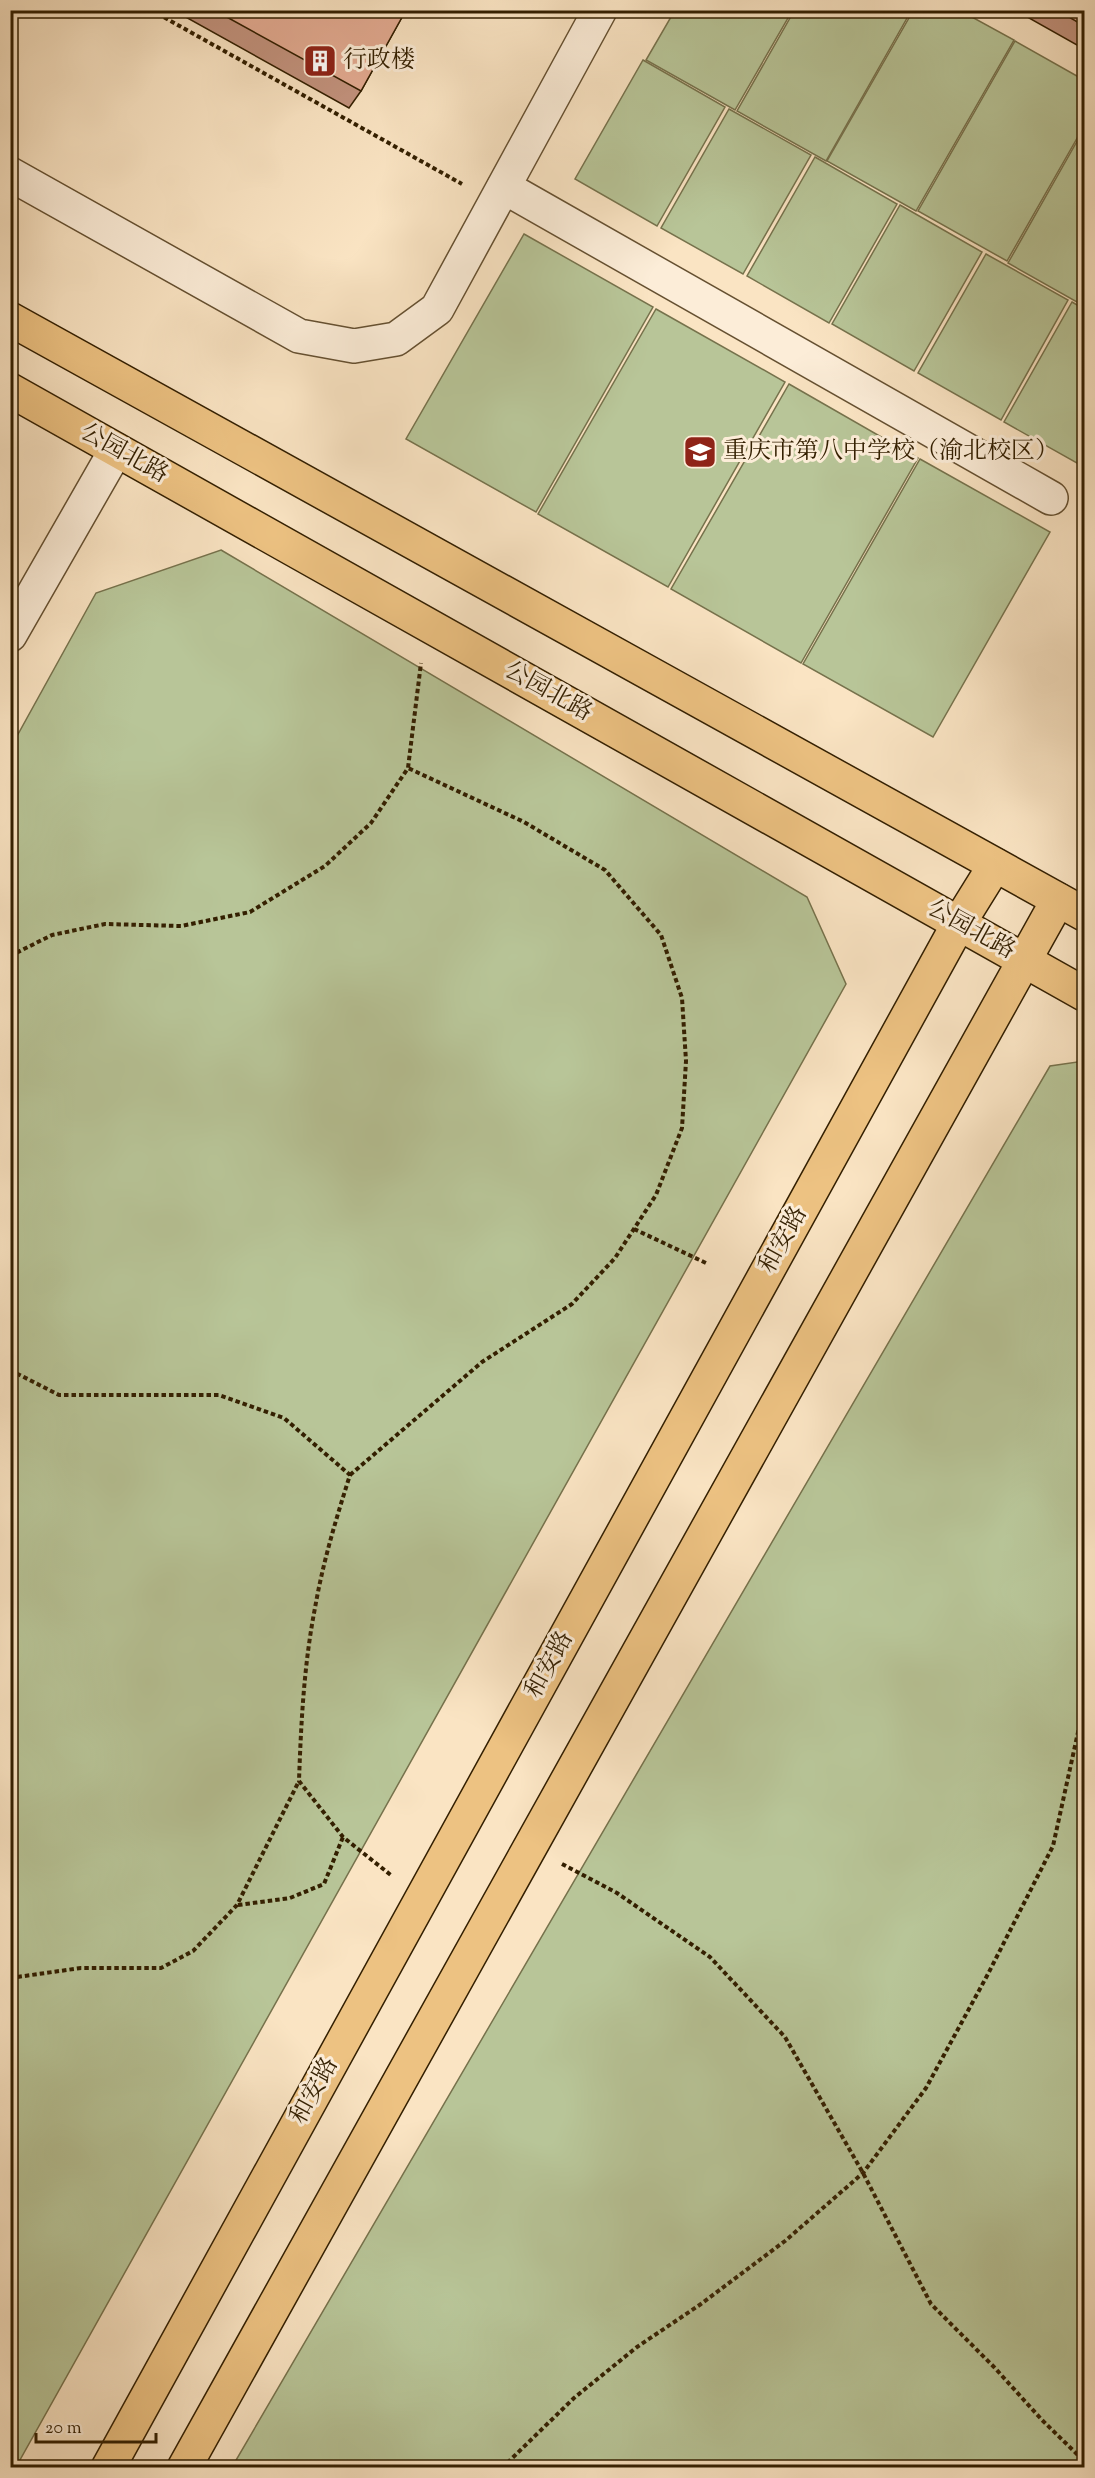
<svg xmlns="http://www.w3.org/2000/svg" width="1095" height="2478" font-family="'Sorts Mill Goudy','Noto Serif SC',serif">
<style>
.green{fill:#b8c598;stroke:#76724c;stroke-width:1.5}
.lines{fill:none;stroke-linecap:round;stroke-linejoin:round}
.minor-casing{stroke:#655031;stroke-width:36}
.major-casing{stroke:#331f00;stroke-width:36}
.path{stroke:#331f00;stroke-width:4;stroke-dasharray:4.5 3;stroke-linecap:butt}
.minor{stroke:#fcedd8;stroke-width:33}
.major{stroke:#edc282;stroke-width:33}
.wall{fill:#c2927d;stroke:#331f00;stroke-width:1.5}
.building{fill:#e2aa91;stroke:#331f00;stroke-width:1.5}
.labels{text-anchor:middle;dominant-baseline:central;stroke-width:6;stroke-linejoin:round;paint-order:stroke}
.poi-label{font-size:24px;fill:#331f00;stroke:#fcedd8;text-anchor:start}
.street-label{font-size:24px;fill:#331f00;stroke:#fcedd8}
</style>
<rect width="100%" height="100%" fill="#fae4c3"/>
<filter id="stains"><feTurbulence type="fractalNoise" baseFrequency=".00333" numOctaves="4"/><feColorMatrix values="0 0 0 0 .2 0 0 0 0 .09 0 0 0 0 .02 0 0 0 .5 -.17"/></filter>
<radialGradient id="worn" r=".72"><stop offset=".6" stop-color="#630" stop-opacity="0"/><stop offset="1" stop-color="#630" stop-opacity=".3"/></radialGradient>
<g class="green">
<path d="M675,10H792V11L735,110L646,60Z"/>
<path d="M794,11H911L826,161L737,111Z"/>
<path d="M913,11H961L1014,40L916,211L827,161Z"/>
<path d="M1015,41L1084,80V126L1007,261L918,211Z"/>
<path d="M643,60L725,107L657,226L575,179Z"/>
<path d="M729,109L811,155L743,274L661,228Z"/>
<path d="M1084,129V306L1008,263Z"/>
<path d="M815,157L897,204L829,323L747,276Z"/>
<path d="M900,205L982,252L914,371L832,324Z"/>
<path d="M524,234L653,307L536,512L406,439Z"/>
<path d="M986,254L1068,300L1001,420L918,373Z"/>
<path d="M1072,302L1084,309V467L1004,422Z"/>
<path d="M656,309L785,382L668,587L538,514Z"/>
<path d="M789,384L918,458L801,663L671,589Z"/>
<path d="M920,459L1050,532L933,737L803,664Z"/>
<path d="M221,550L807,897L846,984L16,2467H11V747L96,593Z"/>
<path d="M1084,1061V2467H232L1050,1066Z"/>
</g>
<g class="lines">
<g class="minor-casing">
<g id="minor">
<path d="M10,174L299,336L354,346L396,339L437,309L600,10"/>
<path d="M504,187L1051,498"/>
<path d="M10,635L116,450"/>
</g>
</g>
<g class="major-casing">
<g id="major">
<path d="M10,319L1084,914"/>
<path d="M10,390L1084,994"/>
<path d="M108,2468L959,923L995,865"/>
<path d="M184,2468L1058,900"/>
</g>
</g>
<g class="path">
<path d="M151,10L462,184"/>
<path d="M10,956L52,935L105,924L181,926L250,912L325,866L371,823L408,768L421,663"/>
<path d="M634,1229L706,1263"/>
<path d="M10,1370L59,1395H219L284,1418L350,1475C336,1519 323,1562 315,1608C304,1664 301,1723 299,1781L343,1837L392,1876"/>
<path d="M350,1475L482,1362L572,1304L615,1258L656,1195L682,1128L686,1061L682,998L661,935L605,870L524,822L408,768"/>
<path d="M562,1864L617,1893L710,1957L785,2037L863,2173L931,2304L994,2367L1042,2420L1084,2461"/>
<path d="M238,1905L290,1898L324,1884L343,1837"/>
<path d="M10,1978L81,1968H161L193,1951L237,1905L299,1781"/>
<path d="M502,2468L574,2398L637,2347L701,2304L785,2241L863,2173L926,2088L988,1974L1053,1846L1084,1705"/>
</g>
<use href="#minor" class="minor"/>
<use href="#major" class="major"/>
</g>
<g class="wall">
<path d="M173,10H406L361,91L349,108Z"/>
<path d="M1015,10H1084V49Z"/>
</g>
<g class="building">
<path d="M214,10H406L361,91Z"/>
<path d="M1057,10H1084V26Z"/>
</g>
<defs>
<g id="building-square" transform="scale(1.725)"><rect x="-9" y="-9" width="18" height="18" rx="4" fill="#8f2418" stroke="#fcedd8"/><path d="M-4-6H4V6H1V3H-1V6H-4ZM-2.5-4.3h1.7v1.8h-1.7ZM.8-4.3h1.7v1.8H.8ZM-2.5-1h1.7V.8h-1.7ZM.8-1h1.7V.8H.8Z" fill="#fff"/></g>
<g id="school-square" transform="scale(1.725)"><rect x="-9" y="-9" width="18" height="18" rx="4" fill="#8f2418" stroke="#fcedd8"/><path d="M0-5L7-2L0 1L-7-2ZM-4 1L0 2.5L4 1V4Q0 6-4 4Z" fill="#fff"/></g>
</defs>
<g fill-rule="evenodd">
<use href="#building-square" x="320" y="61"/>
<use href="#school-square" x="700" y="452"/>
</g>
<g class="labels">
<g class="poi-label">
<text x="343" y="61">行政楼</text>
<text x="723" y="452">重庆市第八中学校（渝北校区）</text>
</g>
<g class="street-label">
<text transform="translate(124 454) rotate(29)">公园北路</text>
<text transform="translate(548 692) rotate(29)">公园北路</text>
<text transform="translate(971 930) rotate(29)">公园北路</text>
<text transform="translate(784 1240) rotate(-61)">和安路</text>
<text transform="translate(550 1665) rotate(-61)">和安路</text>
<text transform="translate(315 2091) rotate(-61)">和安路</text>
</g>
</g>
<rect width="1095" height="2478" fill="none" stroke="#fae4c3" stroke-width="36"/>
<rect x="12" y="12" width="1071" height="2454" fill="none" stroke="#331f00" stroke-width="3"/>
<rect x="18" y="18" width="1059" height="2442" fill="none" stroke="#331f00" stroke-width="1.5"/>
<path d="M36 2433v9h120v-9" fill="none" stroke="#331f00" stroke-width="3"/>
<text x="45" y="2433" font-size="18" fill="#331f00" stroke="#fcedd8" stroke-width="4.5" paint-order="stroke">20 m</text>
<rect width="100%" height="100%" filter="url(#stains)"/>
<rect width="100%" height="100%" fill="url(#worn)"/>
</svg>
